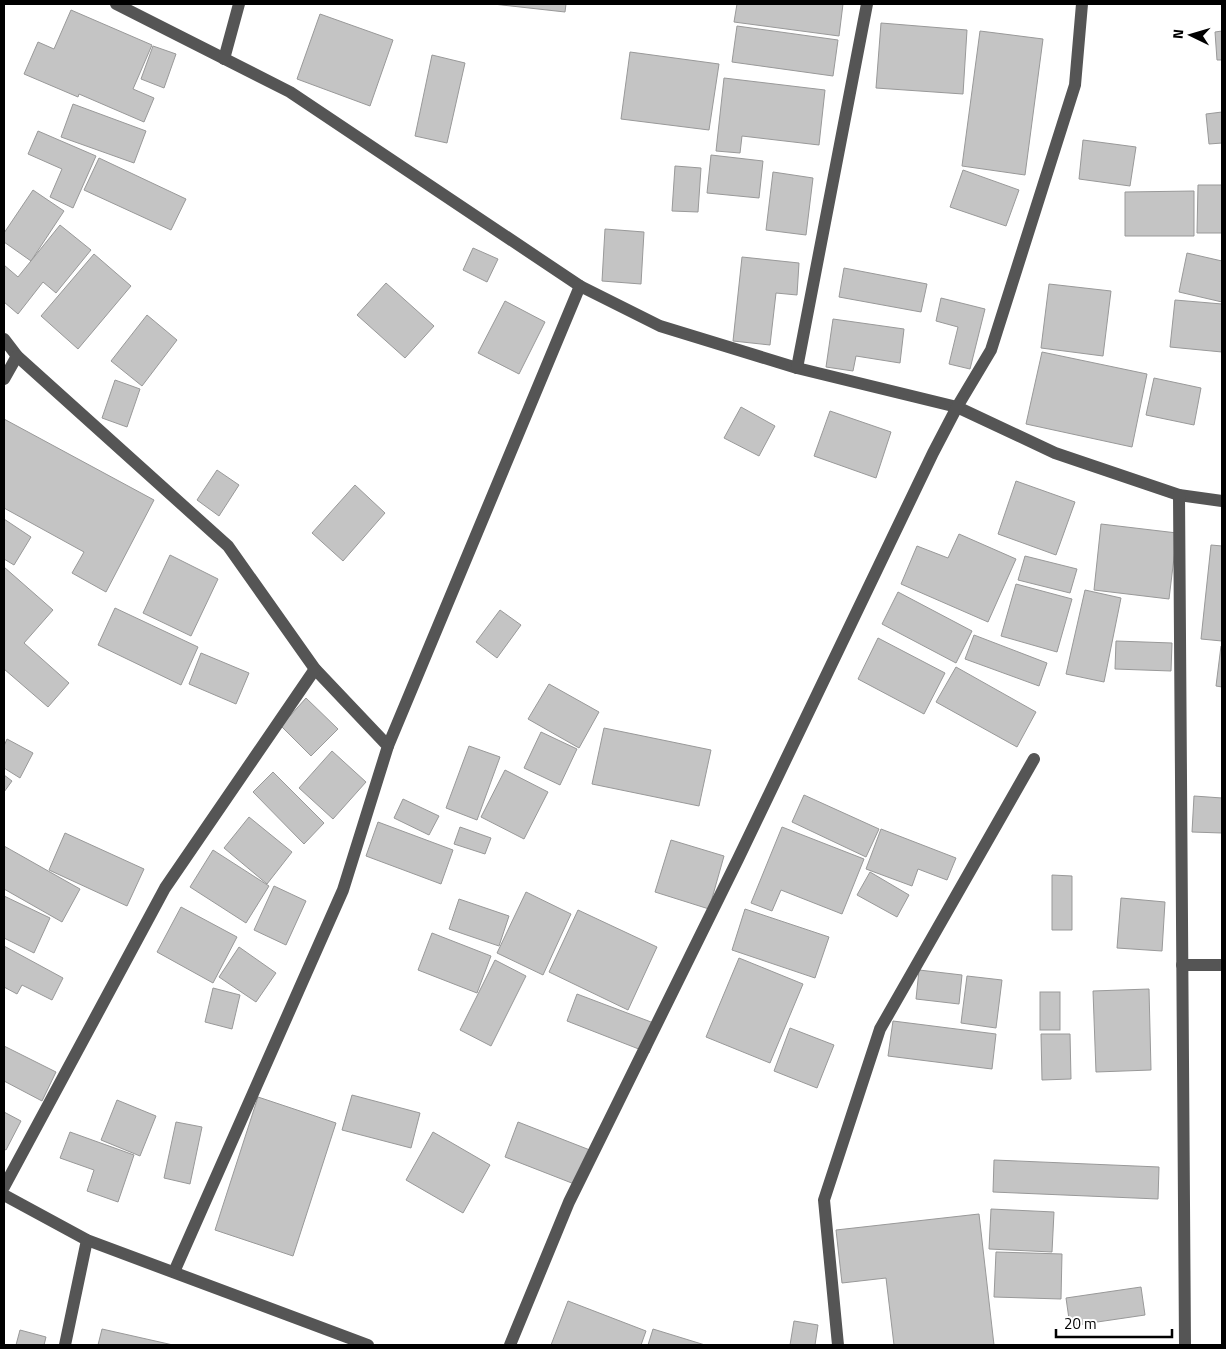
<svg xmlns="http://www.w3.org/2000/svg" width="1226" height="1349" font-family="'Titillium Web',sans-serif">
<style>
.building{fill:#c4c4c4;stroke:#999}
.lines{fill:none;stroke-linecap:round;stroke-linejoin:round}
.minor{stroke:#555;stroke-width:12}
</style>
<rect width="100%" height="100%" fill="#fff"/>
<g class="building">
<path d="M493,4H566L565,12Z"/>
<path d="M737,4H843L839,36L734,22Z"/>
<path d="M71,10L152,45L133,89L154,98L144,122L79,94L78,97L24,74L38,42L54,49Z"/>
<path d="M320,14L393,40L370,106L297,79Z"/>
<path d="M881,23L967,30L963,94L876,88Z"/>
<path d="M737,26L838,40L833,76L732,62Z"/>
<path d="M980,31L1043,39L1025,175L962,166Z"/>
<path d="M1222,31V60H1217L1215,32Z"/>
<path d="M153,46L176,54L164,88L141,79Z"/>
<path d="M630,52L719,64L709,130L621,119Z"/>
<path d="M432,55L465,63L447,143L415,136Z"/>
<path d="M724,78L825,90L819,145L742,136L740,153L716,151Z"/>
<path d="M73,104L146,131L134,163L61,137Z"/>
<path d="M1222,112V143L1209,144L1206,114Z"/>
<path d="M38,131L96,156L73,208L50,197L62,169L28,154Z"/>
<path d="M1083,140L1136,147L1130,186L1079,179Z"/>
<path d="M711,155L763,161L759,198L707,193Z"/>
<path d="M99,158L186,199L171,230L84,190Z"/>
<path d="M675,166L701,168L698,212L672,211Z"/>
<path d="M963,170L1019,190L1006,226L950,207Z"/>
<path d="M773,172L813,178L806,235L766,230Z"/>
<path d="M1198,185H1222V233H1197Z"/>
<path d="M33,190L64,211L31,261L4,242V233Z"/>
<path d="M1194,191V236H1125V192Z"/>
<path d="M60,225L91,250L56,293L43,282L18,314L4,302V265L18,277Z"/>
<path d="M605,229L644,232L641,284L602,281Z"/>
<path d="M473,248L498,259L487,282L463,270Z"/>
<path d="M1187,253L1222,261V302L1179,292Z"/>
<path d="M94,254L131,286L78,349L41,316Z"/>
<path d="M742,257L799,263L797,295L776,293L770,345L733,341Z"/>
<path d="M844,268L927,284L921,312L839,297Z"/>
<path d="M386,283L434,326L405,358L357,315Z"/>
<path d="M1049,284L1111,291L1103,356L1041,348Z"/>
<path d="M941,298L985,309L970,369L949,364L958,327L936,321Z"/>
<path d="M1175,300L1222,304V352L1170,347Z"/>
<path d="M505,301L545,322L519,374L478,353Z"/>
<path d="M147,315L177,340L142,386L111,361Z"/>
<path d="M833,319L904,329L900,363L856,356L853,371L826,367Z"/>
<path d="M1042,352L1147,374L1132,447L1026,424Z"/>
<path d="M1154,378L1201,388L1194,425L1146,415Z"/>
<path d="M115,380L140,389L127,427L102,418Z"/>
<path d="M741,407L775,426L759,456L724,438Z"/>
<path d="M830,411L891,432L876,478L814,456Z"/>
<path d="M4,419L154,500L106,592L72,573L84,552L4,508Z"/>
<path d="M217,470L239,485L219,516L197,500Z"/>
<path d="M1016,481L1075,502L1056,555L998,534Z"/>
<path d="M355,485L385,513L343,561L312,533Z"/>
<path d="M4,519L31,537L14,565L4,559Z"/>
<path d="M1101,524L1177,533L1169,599L1094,590Z"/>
<path d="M959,534L1016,559L988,622L901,584L917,546L948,558Z"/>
<path d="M1211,545L1222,546V641L1201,639Z"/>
<path d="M170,555L218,579L191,636L143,613Z"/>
<path d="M1025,556L1077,569L1070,593L1018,580Z"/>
<path d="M4,567L53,610L24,643L69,683L48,707L4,669Z"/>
<path d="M1016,584L1072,599L1057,652L1001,636Z"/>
<path d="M1085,590L1121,598L1104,682L1066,674Z"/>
<path d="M898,592L972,631L956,663L882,624Z"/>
<path d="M115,608L198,647L181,685L98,645Z"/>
<path d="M500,610L521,625L497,658L476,642Z"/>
<path d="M974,635L1047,663L1039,686L965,659Z"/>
<path d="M878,638L945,673L924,714L858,679Z"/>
<path d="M1116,641L1172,643L1171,671L1115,669Z"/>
<path d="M1221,646H1222V687L1216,686Z"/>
<path d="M201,653L249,673L236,704L189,684Z"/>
<path d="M956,667L1036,712L1017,747L936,702Z"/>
<path d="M549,684L599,712L579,748L528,719Z"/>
<path d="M306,698L338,729L311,756L281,726Z"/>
<path d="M604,728L711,750L699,806L592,784Z"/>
<path d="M541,732L577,749L560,785L524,768Z"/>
<path d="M7,739L33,753L20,778L4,768V746Z"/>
<path d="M469,746L500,757L477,820L446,808Z"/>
<path d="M332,751L366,782L333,819L299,788Z"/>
<path d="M505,770L548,792L524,839L481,817Z"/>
<path d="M273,772L324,823L304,844L253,792Z"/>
<path d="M4,775L12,781L4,792Z"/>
<path d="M804,795L879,829L866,857L792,822Z"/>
<path d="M1194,796L1222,798V833L1192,832Z"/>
<path d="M403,799L439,816L429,835L394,818Z"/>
<path d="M249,817L292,852L267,884L224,848Z"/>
<path d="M378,822L453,850L441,884L366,856Z"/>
<path d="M460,827L491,838L485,854L454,844Z"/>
<path d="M782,827L864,859L842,914L781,890L772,911L751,903Z"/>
<path d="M881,829L956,858L947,880L918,869L912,886L866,869Z"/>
<path d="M65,833L144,869L127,906L49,870Z"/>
<path d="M671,840L724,856L709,909L655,892Z"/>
<path d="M4,846L80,889L62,922L4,889Z"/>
<path d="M213,850L269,886L246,923L190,887Z"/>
<path d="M870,872L909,895L897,917L857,895Z"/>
<path d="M1052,875L1072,876V930H1052Z"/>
<path d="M274,886L306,901L286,945L254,930Z"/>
<path d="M526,892L571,914L543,975L497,953Z"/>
<path d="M4,896L50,918L34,953L4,938Z"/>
<path d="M1121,898L1165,902L1162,951L1117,948Z"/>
<path d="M459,899L509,916L499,946L449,929Z"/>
<path d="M181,907L237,937L213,983L157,952Z"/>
<path d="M745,909L829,937L815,978L732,950Z"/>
<path d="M578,910L657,947L628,1010L549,972Z"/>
<path d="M432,933L491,956L477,993L418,970Z"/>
<path d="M4,946L63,978L52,1000L22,985L17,994L4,987Z"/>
<path d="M239,947L276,973L256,1002L219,977Z"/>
<path d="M739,958L803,984L770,1063L706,1037Z"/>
<path d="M495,960L526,976L491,1046L460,1030Z"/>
<path d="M919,970L962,975L959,1004L916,999Z"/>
<path d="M967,976L1002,980L996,1028L961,1023Z"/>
<path d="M213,988L240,995L232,1029L205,1022Z"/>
<path d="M1149,989L1151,1070L1096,1072L1093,991Z"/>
<rect x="1040" y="992" width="20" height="38"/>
<path d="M577,994L659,1025L649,1053L567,1021Z"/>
<path d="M893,1021L996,1034L992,1069L888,1056Z"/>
<path d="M790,1028L834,1045L817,1088L774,1071Z"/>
<path d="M1041,1034H1070L1071,1079L1042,1080Z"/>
<path d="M4,1046L56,1072L42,1101L4,1081Z"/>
<path d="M352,1095L420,1113L411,1148L342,1130Z"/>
<path d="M258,1097L336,1123L293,1256L215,1230Z"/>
<path d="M117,1100L156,1116L140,1156L101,1140Z"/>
<path d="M4,1112L21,1121L6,1150L4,1149Z"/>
<path d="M176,1122L202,1127L190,1184L164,1178Z"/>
<path d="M518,1122L595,1152L582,1187L505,1157Z"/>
<path d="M70,1132L134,1155L118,1202L87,1191L94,1170L60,1158Z"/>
<path d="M433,1132L490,1165L463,1213L406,1180Z"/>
<path d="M994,1160L1159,1167L1158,1199L993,1192Z"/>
<path d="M991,1209L1054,1212L1052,1252L989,1249Z"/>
<path d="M979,1214L994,1345H894L886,1278L842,1283L836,1230Z"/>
<path d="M996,1252L1062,1254L1061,1299L994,1297Z"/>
<path d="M1141,1287L1145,1315L1070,1326L1066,1298Z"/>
<path d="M568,1301L646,1331L641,1345H551Z"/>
<path d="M794,1321L818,1325L815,1345H790Z"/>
<path d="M102,1329L173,1345H98Z"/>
<path d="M653,1329L705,1345H648Z"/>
<path d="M20,1330L46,1337L44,1345H16Z"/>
</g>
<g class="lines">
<g class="minor">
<path d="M116,4L290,92L580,286L660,326L797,368L957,407L1055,453L1179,495L1222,501"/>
<path d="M224,59L239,4"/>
<path d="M4,339L17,356L228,546L315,669L388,746L343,890L174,1272"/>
<path d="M797,368L867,4"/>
<path d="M4,379L17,356"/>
<path d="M1179,495L1185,1345"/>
<path d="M388,746L580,286"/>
<path d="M1182,965H1222"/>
<path d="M4,1187L165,888L315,669"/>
<path d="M4,1195L87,1240L368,1345"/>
<path d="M65,1345L87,1240"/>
<path d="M510,1345L569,1202L738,859L933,453L957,407L991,350L1075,85L1082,4"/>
<path d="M838,1345L824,1200L880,1029L1034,759"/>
</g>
</g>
<rect width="1226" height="1349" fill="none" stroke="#000000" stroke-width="10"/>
<g transform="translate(1191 35) rotate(275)" stroke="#ffffff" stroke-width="4" paint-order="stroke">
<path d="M0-4L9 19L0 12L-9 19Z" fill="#000000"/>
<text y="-8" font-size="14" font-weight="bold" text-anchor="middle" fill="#000000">N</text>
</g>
<path d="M1056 1329v8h116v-8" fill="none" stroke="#000000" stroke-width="2.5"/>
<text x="1064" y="1329" font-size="15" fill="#000000" stroke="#ffffff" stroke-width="4" paint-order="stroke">20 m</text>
</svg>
